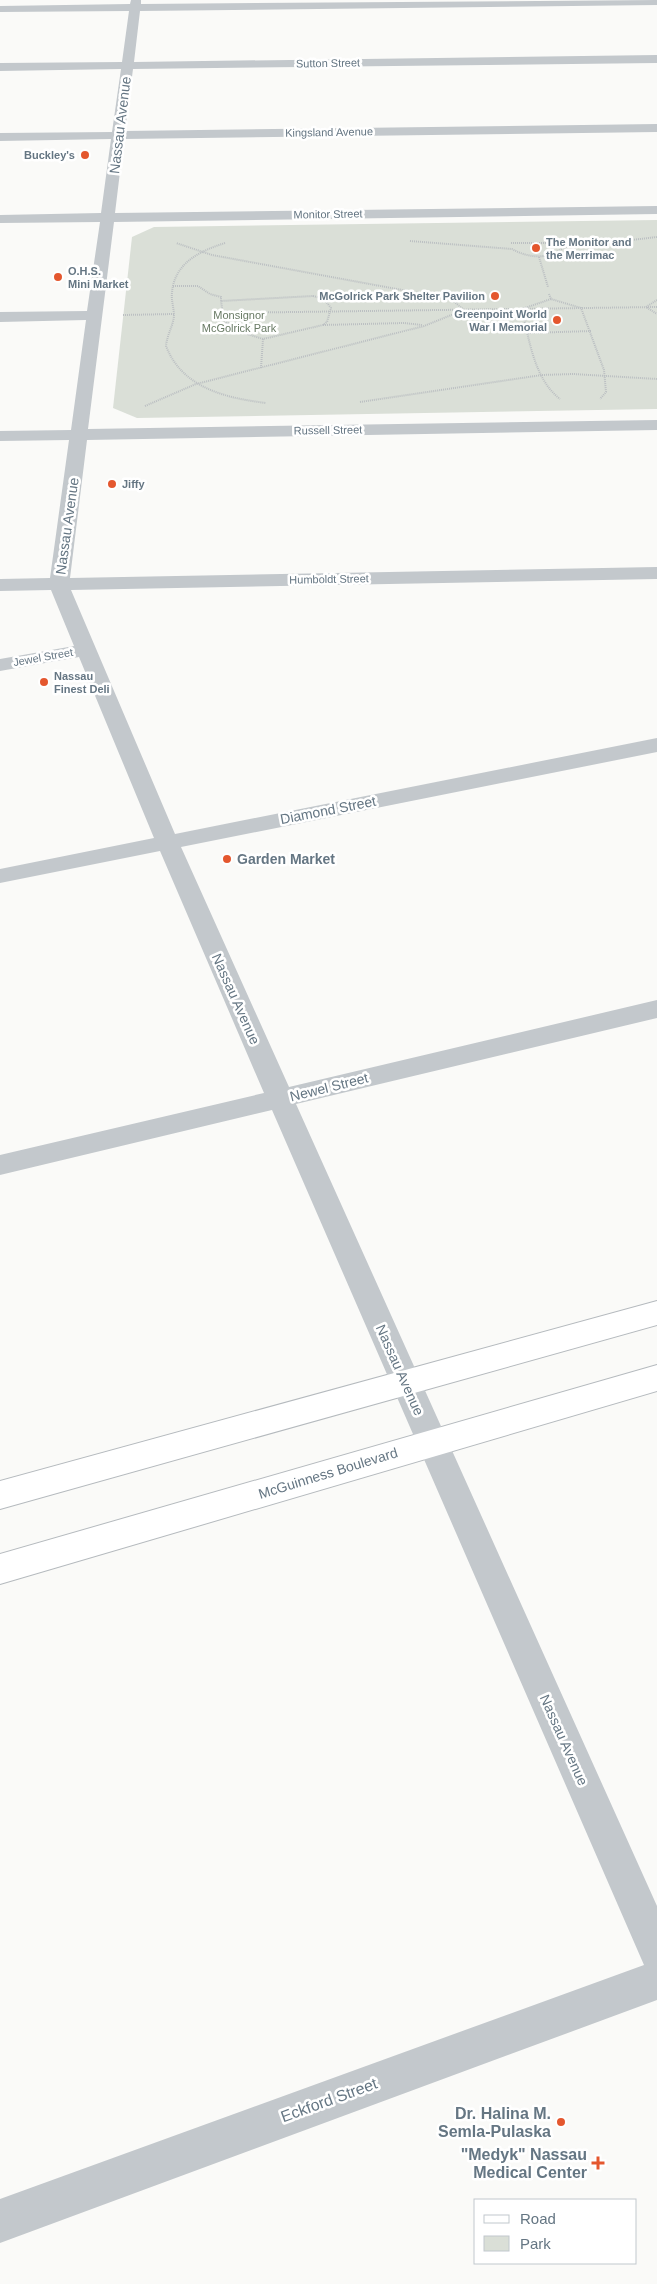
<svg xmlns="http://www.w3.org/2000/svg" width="657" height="2284" font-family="Arial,sans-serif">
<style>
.green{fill:#dadfd7}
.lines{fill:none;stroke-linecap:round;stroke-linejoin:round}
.major-casing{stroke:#b5babe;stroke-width:2}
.path{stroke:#bbbfc2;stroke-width:2;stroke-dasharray:1 1;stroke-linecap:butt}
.minor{fill:#c3c8cc;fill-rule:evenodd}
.major{fill:#fff;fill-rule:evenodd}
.poi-dot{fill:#e4572e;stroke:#fff;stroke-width:2}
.labels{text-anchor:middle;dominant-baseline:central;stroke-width:5;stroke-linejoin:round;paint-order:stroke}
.far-street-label{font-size:11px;fill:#657683;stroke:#fff}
.far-poi-label{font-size:11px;font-weight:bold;fill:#657683;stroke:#fff;text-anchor:start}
.far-park-label{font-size:11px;fill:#687a64;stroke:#fff}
.street-label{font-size:14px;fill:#657683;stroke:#fff}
.poi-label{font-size:14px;font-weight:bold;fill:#657683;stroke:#fff;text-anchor:start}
.near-street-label{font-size:16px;fill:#657683;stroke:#fff}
.near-poi-label{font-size:16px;font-weight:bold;fill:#657683;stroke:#fff;text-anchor:end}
</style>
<rect width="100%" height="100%" fill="#fafaf8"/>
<path class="green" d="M657,220V409L137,418L113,408L132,237L154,227Z"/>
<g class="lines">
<g class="major-casing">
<g id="major">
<path d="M657,1301V1325L0,1509V1481Z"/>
<path d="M657,1365V1391L0,1584V1554Z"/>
</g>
</g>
<g class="path">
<path d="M410,241L512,249C528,258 548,260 563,248L657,237"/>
<path d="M225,243C200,251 174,263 172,293C171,300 174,308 174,316C173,326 167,335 166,346C182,388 226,398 266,403"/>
<path d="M511,243H561"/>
<path d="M539,257L548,287"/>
<path d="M173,286H198L210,294L221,297V301"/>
<path d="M549,294L551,299L581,308L604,370L606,392L600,399"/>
<path d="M313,296L324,299L331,308L327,322L323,325L263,339L244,333L224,321L221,301Z"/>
<path d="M551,299L522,309C529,339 534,379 560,399"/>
<path d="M657,300L646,307L657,314"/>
<path d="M222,313L657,307"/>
<path d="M123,315L174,314"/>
<path d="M323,325L404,323L422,325"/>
<path d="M528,333L591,331"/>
<path d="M261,368L263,339"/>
<path d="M360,402L542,375L573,374L657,379"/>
<path d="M145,406L196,384L424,326L464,310L451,299L212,255L176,243"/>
</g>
<path class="minor" d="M131,0H141V4L657,0V5L140,11L134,62L657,55V63L133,69L125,131L657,124V132L124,139L115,213L657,206V214L114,222L88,429L657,420V430L87,440L70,578L657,567V579L71,590L175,834L657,738V752L181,847L289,1087L657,1000V1018L296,1104L657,1906V2000L0,2243V2199L644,1965L272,1110L0,1175V1155L264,1093L160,851L0,883V869L154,838L79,657L0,671V659L74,646L51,590L0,591V579L50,578L69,440L0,441V431L71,430L86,320L0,322V312L87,311L100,222L0,223V215L101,213L111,139L0,141V133L112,132L121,69L0,71V63L122,62L129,11L0,12V6L130,4Z"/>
<use href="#major" class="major"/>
</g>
<g class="poi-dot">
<circle cx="85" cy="155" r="5"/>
<circle cx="536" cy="248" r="5"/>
<circle cx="58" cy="277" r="5"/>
<circle cx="495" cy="296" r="5"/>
<circle cx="557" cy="320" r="5"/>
<circle cx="112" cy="484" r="5"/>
<circle cx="44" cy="682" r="5"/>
<circle cx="227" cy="859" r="5"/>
<circle cx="561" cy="2122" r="5"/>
<path d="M595.5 2155.5h5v5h5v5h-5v5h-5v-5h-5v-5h5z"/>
</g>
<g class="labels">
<g class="far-street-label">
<text transform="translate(328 63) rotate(-1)">Sutton Street</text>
<text transform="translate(329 132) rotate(-1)">Kingsland Avenue</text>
<text transform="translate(328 214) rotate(-1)">Monitor Street</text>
<text transform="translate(328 430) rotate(-1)">Russell Street</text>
<text transform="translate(329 579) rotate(-1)">Humboldt Street</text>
<text transform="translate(43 657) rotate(-10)">Jewel Street</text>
</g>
<g class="far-poi-label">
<text x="75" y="155" text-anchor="end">Buckley's</text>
<text x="546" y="242">The Monitor and<tspan x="546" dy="13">the Merrimac</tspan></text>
<text x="68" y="271">O.H.S.<tspan x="68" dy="13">Mini Market</tspan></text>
<text x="485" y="296" text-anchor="end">McGolrick Park Shelter Pavilion</text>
<text x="547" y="314" text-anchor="end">Greenpoint World<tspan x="547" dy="13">War I Memorial</tspan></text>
<text x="122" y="484">Jiffy</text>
<text x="54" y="676">Nassau<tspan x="54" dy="13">Finest Deli</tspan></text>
</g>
<g class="far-park-label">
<text x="239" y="315">Monsignor<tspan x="239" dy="13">McGolrick Park</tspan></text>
</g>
<g class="street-label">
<text transform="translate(120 125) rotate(-83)">Nassau Avenue</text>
<text transform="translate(67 526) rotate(-82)">Nassau Avenue</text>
<text transform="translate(328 810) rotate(-11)">Diamond Street</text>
<text transform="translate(236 999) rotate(66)">Nassau Avenue</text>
<text transform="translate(329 1087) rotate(-14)">Newel Street</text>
<text transform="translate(400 1370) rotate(66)">Nassau Avenue</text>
<text transform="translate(328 1473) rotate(-17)">McGuinness Boulevard</text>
<text transform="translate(564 1740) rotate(66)">Nassau Avenue</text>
</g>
<g class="poi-label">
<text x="237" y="859">Garden Market</text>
</g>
<g class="near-street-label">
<text transform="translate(329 2100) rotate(-20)">Eckford Street</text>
</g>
<g class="near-poi-label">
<text x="551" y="2113">Dr. Halina M.<tspan x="551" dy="18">Semla-Pulaska</tspan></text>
<text x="587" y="2154">"Medyk" Nassau<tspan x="587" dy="18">Medical Center</tspan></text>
</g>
</g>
<rect x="474" y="2199" width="162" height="65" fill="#ffffff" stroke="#c1c8cd"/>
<rect x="484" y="2215" width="25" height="8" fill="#ffffff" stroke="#c1c8cd"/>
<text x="520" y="2224" font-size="15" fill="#657683">Road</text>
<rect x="484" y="2236" width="25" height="15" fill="#dadfd7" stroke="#c1c8cd"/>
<text x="520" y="2249" font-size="15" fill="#657683">Park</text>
</svg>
